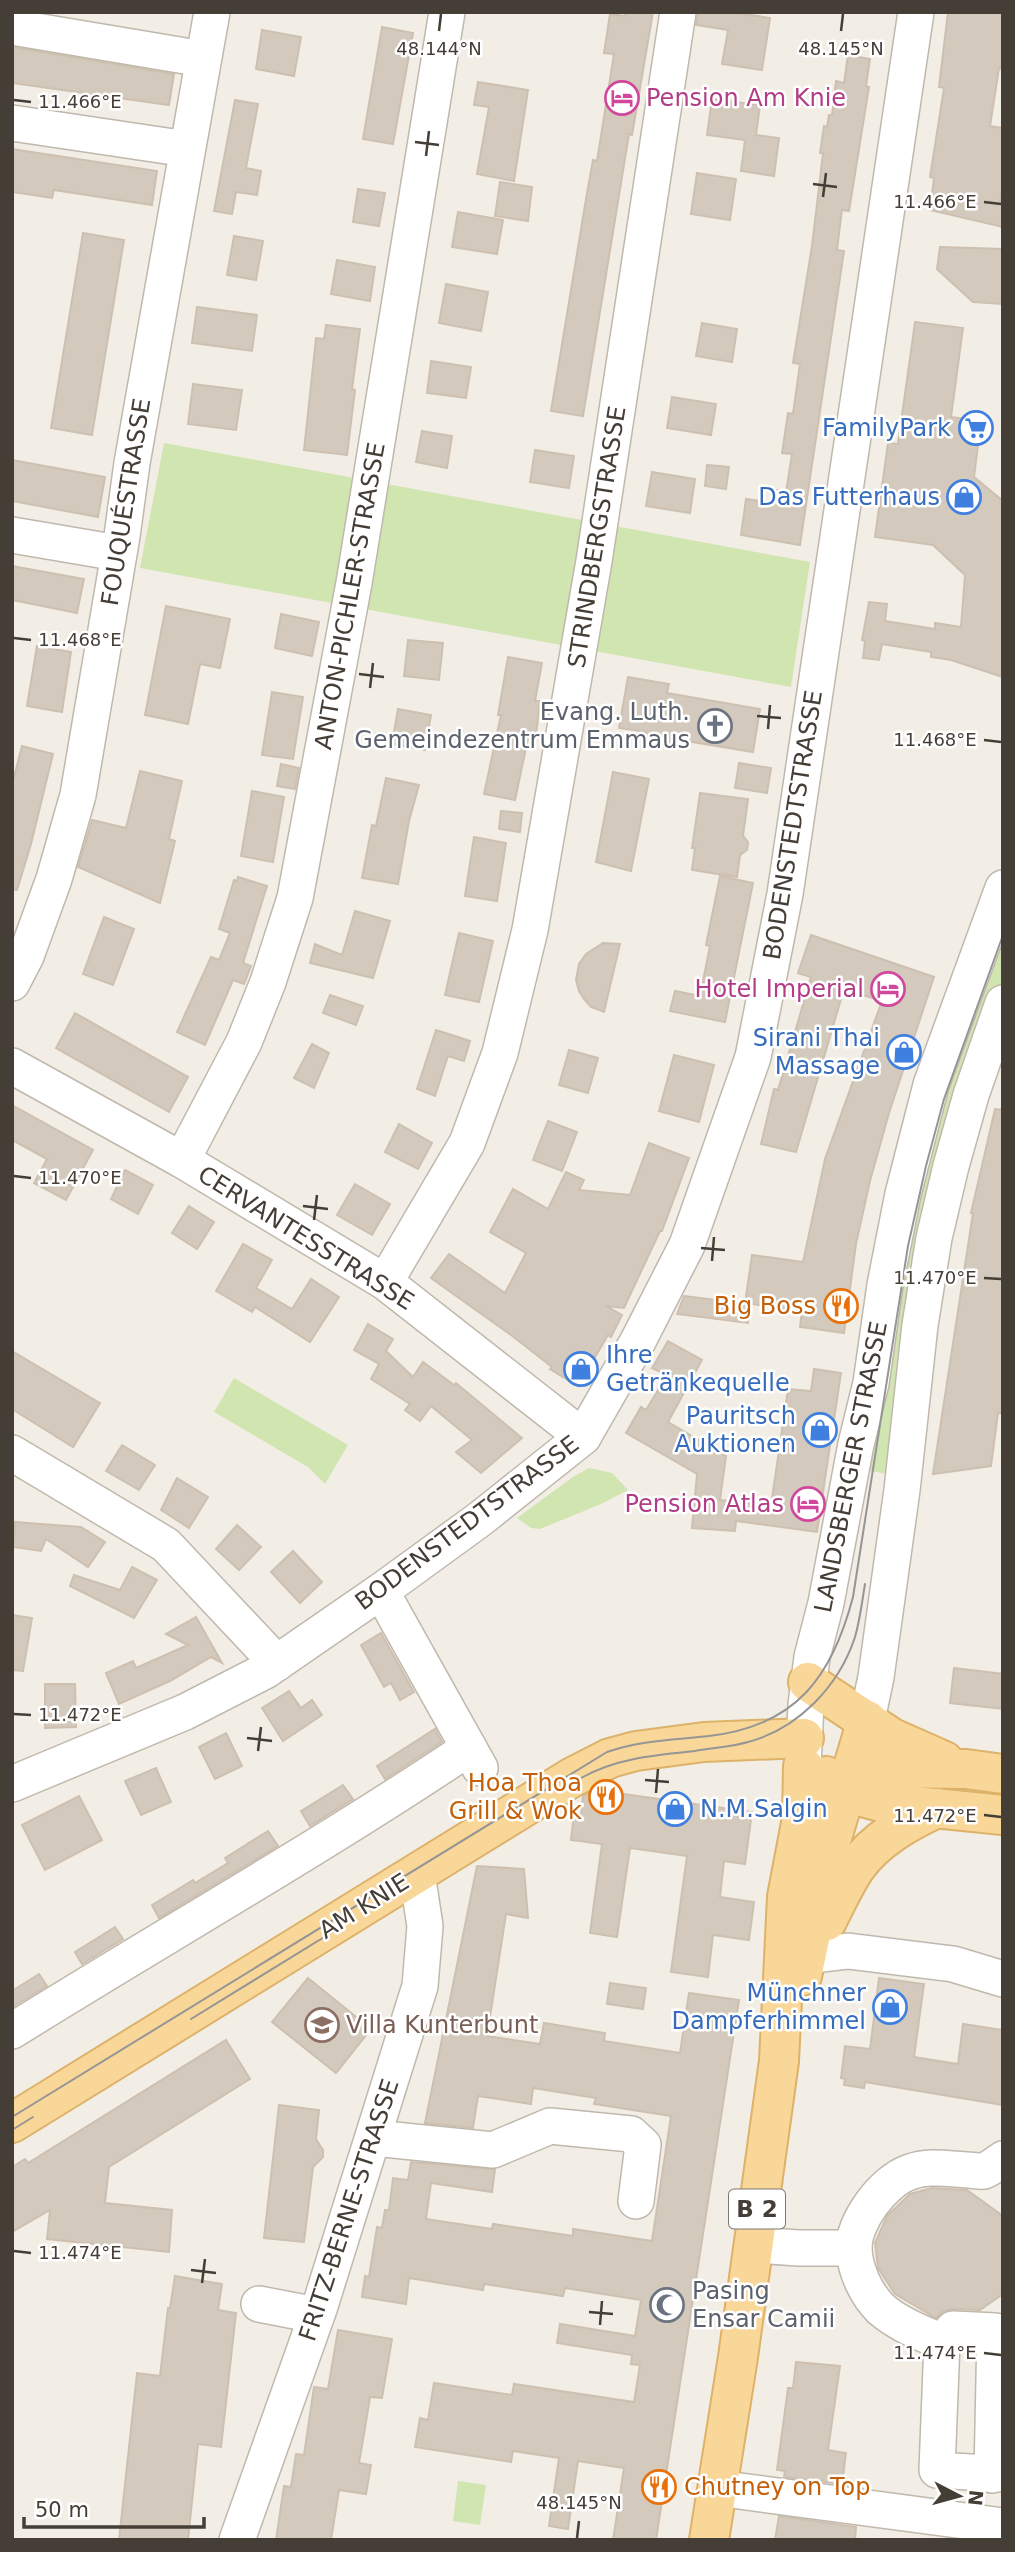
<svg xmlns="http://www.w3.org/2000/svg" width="1015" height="2552" font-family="'DejaVu Sans',sans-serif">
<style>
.green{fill:#d1e5b1}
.building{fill:#d3c9bc;stroke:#cec0b0;stroke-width:2}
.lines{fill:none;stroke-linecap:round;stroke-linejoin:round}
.minor-casing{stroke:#c0b8ac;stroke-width:38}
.major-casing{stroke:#ddb269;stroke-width:42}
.minor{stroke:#fff;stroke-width:35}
.major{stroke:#f9d799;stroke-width:38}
.tram{stroke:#959595;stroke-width:2}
.ticks{fill:none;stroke:#453e36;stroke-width:2.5}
.labels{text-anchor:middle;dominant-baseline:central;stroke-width:5;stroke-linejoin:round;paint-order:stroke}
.shield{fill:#fff;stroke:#7d7872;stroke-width:2}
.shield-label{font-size:23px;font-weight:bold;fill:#453e36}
.hotel-label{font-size:24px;fill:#b23c85;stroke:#fff;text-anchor:end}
.shop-label{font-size:24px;fill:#366cbe;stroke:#fff;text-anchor:end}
.street-label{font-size:24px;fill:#453e36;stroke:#fff}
.worship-label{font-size:24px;fill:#5b616d;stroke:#fff;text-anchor:end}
.food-label{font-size:24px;fill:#c56008;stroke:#fff;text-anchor:end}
.education-label{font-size:24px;fill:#785e54;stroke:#fff;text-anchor:start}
.ticks-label{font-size:18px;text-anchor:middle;fill:#453e36;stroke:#fff;stroke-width:5;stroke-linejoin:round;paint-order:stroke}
</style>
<rect width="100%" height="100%" fill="#f2eee6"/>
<g class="green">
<path d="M164,443L810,562L791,687L140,568Z"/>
<path d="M1003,915V979L958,1104L894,1475L859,1469L920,1166Z"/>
<path d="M234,1378L348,1445L325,1484L308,1467L214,1412Z"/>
<path d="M589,1468L612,1473L628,1490L601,1504L540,1529L531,1528L517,1518L573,1477Z"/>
<path d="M458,2481L486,2485L480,2525L453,2521Z"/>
</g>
<g class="building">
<path d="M626,12H653L632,135L629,134L583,416L551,411L586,199L593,160L597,161L614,54L604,53L610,14L625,16Z"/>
<path d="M698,12H731L770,18L762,70L722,64L728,30L696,25Z"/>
<path d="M948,12H1003V69L999,68L990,126L1003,128V185L1000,203L1003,204V227L930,210L934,178L930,177L944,88L939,87Z"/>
<path d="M382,27L413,33L393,144L363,139Z"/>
<path d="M262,30L301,37L294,76L256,69Z"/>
<path d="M12,47L174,74L169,105L12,83Z"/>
<path d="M848,55L870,59L866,86L869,87L849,211L842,210L837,250L844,251L800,545L741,535L746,499L775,503L777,490L786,492L792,454L782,453L788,413L793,414L800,364L793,363L812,246L823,153H820L824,126L827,127L829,115H832L836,81L844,83Z"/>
<path d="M478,82L528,90L514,181L477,174L489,107L474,105Z"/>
<path d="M712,99L760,105L756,135L779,138L774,176L741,171L745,140L707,135Z"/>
<path d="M235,100L258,104L246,168L261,171L257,195L236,192L232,214L214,211Z"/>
<path d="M12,149L157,171L152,205L54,190L52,198L12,192Z"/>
<path d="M697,173L736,179L730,220L691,214Z"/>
<path d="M500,182L532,187L528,221L495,216Z"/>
<path d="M358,189L385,193L379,226L353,222Z"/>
<path d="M458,212L503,220L497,254L452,247Z"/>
<path d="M83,233L124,240L92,435L51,428Z"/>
<path d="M234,236L263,241L256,280L227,275Z"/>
<path d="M940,247L1003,249V304L973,302L937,269Z"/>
<path d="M337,260L375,267L370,301L331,294Z"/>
<path d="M446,284L488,292L481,331L439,323Z"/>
<path d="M197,307L257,315L252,351L192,343Z"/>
<path d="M915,322L963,328L951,417L981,421L974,477L1003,501V677L951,660L931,657V652L882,644L879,660L863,658L865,641L862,640L869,602L887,604L885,621L935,629V623L961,627L965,575L933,545L875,537L888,443L898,444Z"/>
<path d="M702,323L737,329L732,362L696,356Z"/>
<path d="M326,325L360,329L352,389L355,390L347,455L304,450L316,338L324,339Z"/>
<path d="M431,361L471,367L466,398L427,393Z"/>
<path d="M193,384L242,390L236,430L188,424Z"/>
<path d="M672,397L716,404L711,435L667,428Z"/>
<path d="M422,431L452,436L447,468L416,462Z"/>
<path d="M535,450L574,456L569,488L530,482Z"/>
<path d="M12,460L105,477L98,517L12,501Z"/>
<path d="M707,465L729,467L726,489L705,486Z"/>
<path d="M652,472L695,479L690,513L646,506Z"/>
<path d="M12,566L84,579L77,613L12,600Z"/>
<path d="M166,606L230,619L220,668L200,664L188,724L145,715Z"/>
<path d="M281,614L319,622L312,656L275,648Z"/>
<path d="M408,640L443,643L439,680L404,676Z"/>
<path d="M37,646L71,652L62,712L27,706Z"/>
<path d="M508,657L542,663L535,701H540L536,735L529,734L515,800L484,794L501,715H498Z"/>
<path d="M628,677L669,684L667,693L760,709L753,752L686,741L685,748L645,741L646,732L619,728Z"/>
<path d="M272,692L303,697L293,759L262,755Z"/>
<path d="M398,709L431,715L425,750L392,744Z"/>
<path d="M22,746L53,754L31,844L17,890L12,889V785Z"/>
<path d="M739,763L771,768L767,793L735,788Z"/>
<path d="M281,764L299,768L295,789L277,786Z"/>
<path d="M140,771L182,781L169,839L175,841L160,903L78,867L92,820L126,828Z"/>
<path d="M613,772L649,779L631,871L596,862Z"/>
<path d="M386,778L419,785L409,821L398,884L362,878L372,825L376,826Z"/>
<path d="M252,791L284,797L273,862L241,856Z"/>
<path d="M700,793L748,799L743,836L748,842L747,850L740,855L737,877L692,870L695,848H692Z"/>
<path d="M501,811L522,813L520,832L499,829Z"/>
<path d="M474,837L506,843L497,901L465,896Z"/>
<path d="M720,876L753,883L725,1022L670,1011L675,991L700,996L710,946L706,945Z"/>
<path d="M238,877L267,886L243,963L251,966L244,984L233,980L205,1045L177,1032L211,957L219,960L230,933L219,929L234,880L237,881Z"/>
<path d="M355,911L390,921L373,978L310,963L315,944L342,955Z"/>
<path d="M104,917L134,929L113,985L83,974Z"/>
<path d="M459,933L493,941L479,1002L445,995Z"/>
<path d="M811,935L934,977L889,1113L870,1181L856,1244L844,1333L800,1327L802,1311L745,1303L752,1255L803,1262L825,1159L882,1001L844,989L796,1152L761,1144L774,1089L778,1090L811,977L798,973Z"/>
<path d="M603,943L620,944L604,1012L591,1007L584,999L579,991L576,980L579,964L586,954Z"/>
<path d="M330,995L363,1006L356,1025L323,1013Z"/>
<path d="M75,1013L188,1077L169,1112L56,1048Z"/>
<path d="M436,1030L470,1041L464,1061L448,1056L435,1096L417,1089Z"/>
<path d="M312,1044L329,1053L314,1088L294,1078Z"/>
<path d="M569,1050L598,1058L588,1093L559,1085Z"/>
<path d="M674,1055L714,1065L699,1122L659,1111Z"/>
<path d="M12,1105L93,1150L66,1200L34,1183L47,1159L12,1140Z"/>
<path d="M995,1109L1003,1110V1413H998L991,1466L933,1474L973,1213H971Z"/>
<path d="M548,1121L577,1132L562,1171L533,1160Z"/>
<path d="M399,1124L432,1143L418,1169L385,1152Z"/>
<path d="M649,1143L689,1158L662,1231H660L624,1308L606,1306L622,1315L611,1337L608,1335L578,1386L550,1369L552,1367L511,1335L431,1278L449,1254L505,1293L526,1253L490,1232L513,1189L548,1209L566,1172L584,1180L579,1190L630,1195Z"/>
<path d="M125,1170L153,1185L138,1214L111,1199Z"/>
<path d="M355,1184L390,1204L372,1235L337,1215Z"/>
<path d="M189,1206L214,1222L197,1249L172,1233Z"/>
<path d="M243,1244L272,1260L256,1288L292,1309L311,1279L339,1297L310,1342L255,1307L252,1312L216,1291Z"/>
<path d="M684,1296L750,1304L748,1323L677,1314Z"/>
<path d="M368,1324L393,1339L386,1351L413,1377L423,1362L454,1385L456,1383L522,1438L481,1473L456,1452L472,1440L431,1406L420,1421L405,1410L410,1404L371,1379L379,1364L354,1350Z"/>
<path d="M668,1341L702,1360L668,1422L726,1456L720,1500L771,1505L788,1389L811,1391L814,1369L841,1373L817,1532L736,1521L735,1531L692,1528L697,1474L626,1433L641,1407L646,1410L667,1375L652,1368Z"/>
<path d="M12,1351L100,1403L73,1447L12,1409Z"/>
<path d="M122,1445L155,1465L139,1490L106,1471Z"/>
<path d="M177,1478L208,1497L189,1528L161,1510Z"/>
<path d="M15,1522L81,1527L105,1542L88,1567L46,1539L41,1551L13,1547Z"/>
<path d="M237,1525L261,1547L239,1570L216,1549Z"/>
<path d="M293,1551L322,1582L300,1603L271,1572Z"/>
<path d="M132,1567L157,1580L134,1618L70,1586L74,1575L120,1590Z"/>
<path d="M12,1615L32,1618L23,1671L12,1670Z"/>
<path d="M196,1617L222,1663L211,1657L170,1681L119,1704L106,1673L133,1661L136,1668L188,1645L166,1634Z"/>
<path d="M381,1633L414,1692L400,1700L391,1683L384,1687L361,1645Z"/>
<path d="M954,1668L1003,1674V1709L950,1703Z"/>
<path d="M45,1684H75L76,1727L45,1728Z"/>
<path d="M289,1691L301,1708L312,1700L322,1715L283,1741L262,1708Z"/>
<path d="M435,1729L442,1742L385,1779L377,1766Z"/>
<path d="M226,1733L242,1766L215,1779L199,1747Z"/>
<path d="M156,1768L171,1802L141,1815L125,1781Z"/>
<path d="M343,1785L353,1799L310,1826L301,1811Z"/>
<path d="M595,1790L752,1812L745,1864L724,1861L720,1897L754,1902L749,1940L713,1935L708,1977L671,1972L687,1856L630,1848L617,1937L590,1933L602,1844L571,1840L574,1814L581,1815L583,1796Z"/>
<path d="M79,1796L102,1840L45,1870L22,1825Z"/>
<path d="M268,1831L278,1846L159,1918L152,1905L193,1880L195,1883L228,1863L225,1858Z"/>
<path d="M477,1866L524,1869L528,1918L506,1914L487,2036L540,2044L544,2023L605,2033L604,2041L680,2053L689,1993L739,2000L656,2540H613L624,2468L578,2461L568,2529L549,2526L559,2458L513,2451L511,2462L415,2447L420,2418L428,2420L434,2383L512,2395L514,2384L634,2402L640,2365L631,2364L632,2355L557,2343L560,2324L635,2336L641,2300L565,2288L563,2296L484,2284L483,2290L409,2278L406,2304L362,2297L365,2276L369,2277L377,2227L382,2228L385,2210H389L393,2178L408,2180L411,2162L495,2169L492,2192L431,2183L426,2219L492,2229L493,2224L573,2236V2229L652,2241L671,2116L594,2104L596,2098L533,2088L531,2104L478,2096L473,2128L425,2123Z"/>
<path d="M115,1927L123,1939L82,1964L75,1952Z"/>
<path d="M39,1974L47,1986L12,2007V1991Z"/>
<path d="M308,1978L371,2029L336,2073L272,2022Z"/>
<path d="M879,1978L924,1984L914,2057L958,2064L963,2024L1003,2030V2105L865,2082L864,2088L844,2085L845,2079L841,2078L845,2046L870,2049Z"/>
<path d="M610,1983L646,1988L643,2009L607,2004Z"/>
<path d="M226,2040L250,2079L109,2167L105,2203L172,2210L169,2252L47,2239L50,2210L12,2232V2167L25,2159L28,2163Z"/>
<path d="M279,2105L319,2110L316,2139L323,2150V2157L313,2167L304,2242L264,2238Z"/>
<path d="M932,2188L967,2190L1003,2216V2294L980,2310L953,2309L944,2311L936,2318L895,2294L878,2268L875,2243L887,2216L910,2194Z"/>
<path d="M175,2276L222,2284L218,2310L236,2313L221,2447L198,2444L188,2540H119L137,2373L160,2376L168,2308H170Z"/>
<path d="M338,2330L392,2339L382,2398L370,2397L364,2434L359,2463L371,2465L366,2494L339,2490L331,2540H276L284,2486L291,2487L296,2454L304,2455L314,2387L328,2389Z"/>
<path d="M796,2362L840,2366L828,2450L846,2453L842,2484L784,2477L785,2471L777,2470L788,2388H793Z"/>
<path d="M779,2516L856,2527L855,2540H775Z"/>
</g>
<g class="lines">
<g class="minor-casing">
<g id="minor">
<path d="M12,27L203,59"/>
<path d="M12,123L187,149"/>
<path d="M12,535L118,553"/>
<path d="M12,983L26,956L54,879L78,795L122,536L132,463L212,12"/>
<path d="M12,1066L182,1160L385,1282L583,1437"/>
<path d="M182,1160L244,1042L268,982L295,898L354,583L447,12"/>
<path d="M385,1282L467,1143L500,1053L530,930L594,561L678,12"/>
<path d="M12,1453L166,1545L277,1663"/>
<path d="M381,1591L480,1768"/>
<path d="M867,1720L876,1677L902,1490L920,1325L934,1238L951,1166L971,1095L1003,1003"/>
<path d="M803,1765L806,1705L812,1657L826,1603L856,1444L871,1383L885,1285L903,1194L931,1085L1003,888"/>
<path d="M12,1784L185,1712L265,1671L381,1591L480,1519L583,1437L638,1341L687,1245L753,1057L785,894L916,12"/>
<path d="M784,1951L807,1956L848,1951L953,1964L1003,1979"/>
<path d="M12,2031C164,1936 320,1848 469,1748"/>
<path d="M374,2138L493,2150L550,2126L631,2134L643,2145L636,2201"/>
<path d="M1003,2159C997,2163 990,2169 984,2171C980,2172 973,2170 968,2170C949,2169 928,2165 910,2172C883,2181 852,2223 854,2251C856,2272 866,2294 881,2309C898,2324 922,2333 942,2342L937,2470L1003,2474"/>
<path d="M753,2245L799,2248H854"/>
<path d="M259,2304L316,2315"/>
<path d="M942,2342L953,2329L995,2331L992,2475"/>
<path d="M717,2488L1003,2526"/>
<path d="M237,2540L319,2309L420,1986L425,1926L417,1874"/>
</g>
</g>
<g class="major-casing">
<g id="major">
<path d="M808,1682L892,1738L944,1761"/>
<path d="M826,1776L866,1798L884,1803L1003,1815"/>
<path d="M838,1794L874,1768L966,1769L1003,1774"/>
<path d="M827,1921C836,1903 845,1883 856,1867C876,1839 907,1822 937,1808"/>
<path d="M802,1976L831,1841L867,1720"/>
<path d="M12,2123L571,1778L610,1758L636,1751L704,1742L804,1738"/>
<path d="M709,2540L738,2357L779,2061L787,1897L802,1818L803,1766"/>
</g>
</g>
<use href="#minor" class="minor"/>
<use href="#major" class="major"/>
<g class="tram">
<path d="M581,1778C616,1758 656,1755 695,1751C712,1748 731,1747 748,1742C798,1729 839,1686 855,1637C860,1620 862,1602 865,1584"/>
<path d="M191,2019L334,1931"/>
<path d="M12,2117L607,1752C641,1740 674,1740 709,1736C796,1726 832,1677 853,1597L908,1246L926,1166L944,1099L1003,935"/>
<path d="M12,2130L33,2117"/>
</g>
</g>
<path class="ticks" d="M439,31L441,14M841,31L843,14M14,100L31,102M415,142L439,145M426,156L429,131M813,184L837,187M823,197L826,173M984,202L1001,204M14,638L31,640M359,674L384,677M370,688L373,663M757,716L781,718M768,729L770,705M984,740L1001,742M14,1176L31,1178M303,1206L328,1209M314,1220L317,1195M701,1248L725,1250M712,1261L714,1237M984,1278L1001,1279M14,1714L31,1715M247,1738L272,1741M258,1751L261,1727M645,1780L669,1782M656,1793L658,1769M984,1815L1001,1817M14,2251L31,2253M191,2270L216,2273M202,2283L205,2259M589,2312L613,2314M600,2325L602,2301M984,2353L1001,2355M577,2538L579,2521"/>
<defs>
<g id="hotel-ring" transform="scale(1.75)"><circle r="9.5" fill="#fff" stroke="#d1479c" stroke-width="1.5"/><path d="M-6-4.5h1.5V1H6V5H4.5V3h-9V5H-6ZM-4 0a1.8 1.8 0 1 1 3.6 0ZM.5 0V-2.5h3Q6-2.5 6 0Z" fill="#d1479c"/></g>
<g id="supermarket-ring" transform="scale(1.75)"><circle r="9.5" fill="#fff" stroke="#3f7fe0" stroke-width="1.5"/><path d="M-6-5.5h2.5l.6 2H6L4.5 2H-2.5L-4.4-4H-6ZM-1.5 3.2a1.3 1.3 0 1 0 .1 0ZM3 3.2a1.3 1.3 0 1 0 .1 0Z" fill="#3f7fe0"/></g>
<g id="shop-ring" transform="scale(1.75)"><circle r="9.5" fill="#fff" stroke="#3f7fe0" stroke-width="1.5"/><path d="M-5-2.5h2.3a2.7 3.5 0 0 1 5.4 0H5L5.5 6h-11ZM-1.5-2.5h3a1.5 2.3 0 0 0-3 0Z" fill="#3f7fe0"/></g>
<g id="church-ring" transform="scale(1.75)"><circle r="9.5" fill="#fff" stroke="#6b7280" stroke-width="1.5"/><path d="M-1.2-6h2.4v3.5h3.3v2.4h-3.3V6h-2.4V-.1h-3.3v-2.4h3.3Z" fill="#6b7280"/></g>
<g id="restaurant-ring" transform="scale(1.75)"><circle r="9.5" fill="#fff" stroke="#e8710a" stroke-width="1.5"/><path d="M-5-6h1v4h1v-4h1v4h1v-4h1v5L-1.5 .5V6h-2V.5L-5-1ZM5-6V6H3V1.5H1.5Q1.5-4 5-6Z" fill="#e8710a"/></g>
<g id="school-ring" transform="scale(1.75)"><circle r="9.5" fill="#fff" stroke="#8d6e63" stroke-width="1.5"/><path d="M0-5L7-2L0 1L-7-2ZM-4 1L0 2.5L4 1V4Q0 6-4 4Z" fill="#8d6e63"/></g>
<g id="mosque-ring" transform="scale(1.75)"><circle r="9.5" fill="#fff" stroke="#6b7280" stroke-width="1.5"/><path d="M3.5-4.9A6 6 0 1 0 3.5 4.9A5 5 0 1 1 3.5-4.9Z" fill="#6b7280"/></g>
</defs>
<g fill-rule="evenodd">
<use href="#hotel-ring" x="622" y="98"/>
<use href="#supermarket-ring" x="976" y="428"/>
<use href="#shop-ring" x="964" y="497"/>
<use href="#church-ring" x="715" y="726"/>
<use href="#hotel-ring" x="888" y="989"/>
<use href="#shop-ring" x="904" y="1052"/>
<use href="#restaurant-ring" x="841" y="1306"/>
<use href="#shop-ring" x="581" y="1369"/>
<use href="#shop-ring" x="820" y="1430"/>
<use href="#hotel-ring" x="808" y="1504"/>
<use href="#restaurant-ring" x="606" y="1797"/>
<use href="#shop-ring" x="675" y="1809"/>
<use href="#shop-ring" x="890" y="2007"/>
<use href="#school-ring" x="322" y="2025"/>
<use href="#mosque-ring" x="667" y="2305"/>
<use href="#restaurant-ring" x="659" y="2487"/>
</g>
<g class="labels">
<rect class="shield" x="729" y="2189.5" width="56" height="39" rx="5"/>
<g class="shield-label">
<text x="757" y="2209">B 2</text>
</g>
<g class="hotel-label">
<text x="646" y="98" text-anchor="start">Pension Am Knie</text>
<text x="864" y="989">Hotel Imperial</text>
<text x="784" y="1504">Pension Atlas</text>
</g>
<g class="shop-label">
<text x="951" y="428">FamilyPark</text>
<text x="940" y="497">Das Futterhaus</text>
<text x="880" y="1038">Sirani Thai<tspan x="880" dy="28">Massage</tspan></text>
<text x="606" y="1355" text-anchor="start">Ihre<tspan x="606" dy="28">Getränkequelle</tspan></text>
<text x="796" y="1416">Pauritsch<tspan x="796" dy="28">Auktionen</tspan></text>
<text x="700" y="1809" text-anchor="start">N.M.Salgin</text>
<text x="866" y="1993">Münchner<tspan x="866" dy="28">Dampferhimmel</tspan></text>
</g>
<g class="street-label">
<text transform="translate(126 502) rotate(-81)">FOUQUÉSTRASSE</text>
<text transform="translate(597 537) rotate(-81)">STRINDBERGSTRASSE</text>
<text transform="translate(350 596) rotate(-80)">ANTON-PICHLER-STRASSE</text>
<text transform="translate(793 825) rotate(-81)">BODENSTEDTSTRASSE</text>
<text transform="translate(306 1238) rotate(32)">CERVANTESSTRASSE</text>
<text transform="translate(851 1467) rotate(-79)">LANDSBERGER STRASSE</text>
<text transform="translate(467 1523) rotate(-37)">BODENSTEDTSTRASSE</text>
<text transform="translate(364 1906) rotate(-32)">AM KNIE</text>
<text transform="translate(349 2210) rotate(-72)">FRITZ-BERNE-STRASSE</text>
</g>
<g class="worship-label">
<text x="690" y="712">Evang. Luth.<tspan x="690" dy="28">Gemeindezentrum Emmaus</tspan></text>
<text x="692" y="2291" text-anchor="start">Pasing<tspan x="692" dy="28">Ensar Camii</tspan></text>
</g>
<g class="food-label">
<text x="816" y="1306">Big Boss</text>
<text x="582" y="1783">Hoa Thoa<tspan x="582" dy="28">Grill &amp; Wok</tspan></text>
<text x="684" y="2487" text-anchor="start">Chutney on Top</text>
</g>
<g class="education-label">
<text x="346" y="2025">Villa Kunterbunt</text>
</g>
</g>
<g class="ticks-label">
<text x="439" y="55">48.144°N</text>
<text x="841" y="55">48.145°N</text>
<text x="80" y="108">11.466°E</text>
<text x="935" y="208">11.466°E</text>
<text x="80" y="646">11.468°E</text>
<text x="935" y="746">11.468°E</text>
<text x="80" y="1184">11.470°E</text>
<text x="935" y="1284">11.470°E</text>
<text x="80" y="1721">11.472°E</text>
<text x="935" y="1822">11.472°E</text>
<text x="80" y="2259">11.474°E</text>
<text x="935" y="2359">11.474°E</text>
<text x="579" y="2509">48.145°N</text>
</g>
<rect width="1015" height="2552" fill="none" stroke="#453e36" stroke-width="28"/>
<g transform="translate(959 2496) rotate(96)" stroke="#ffffff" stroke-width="5" paint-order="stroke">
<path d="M0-5L12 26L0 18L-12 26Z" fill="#453e36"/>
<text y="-10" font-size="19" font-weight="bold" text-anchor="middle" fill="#453e36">N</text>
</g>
<path d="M24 2517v10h180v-10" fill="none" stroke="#453e36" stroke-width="3.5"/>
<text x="35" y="2517" font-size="21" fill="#453e36" stroke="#ffffff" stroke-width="5" paint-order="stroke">50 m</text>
</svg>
